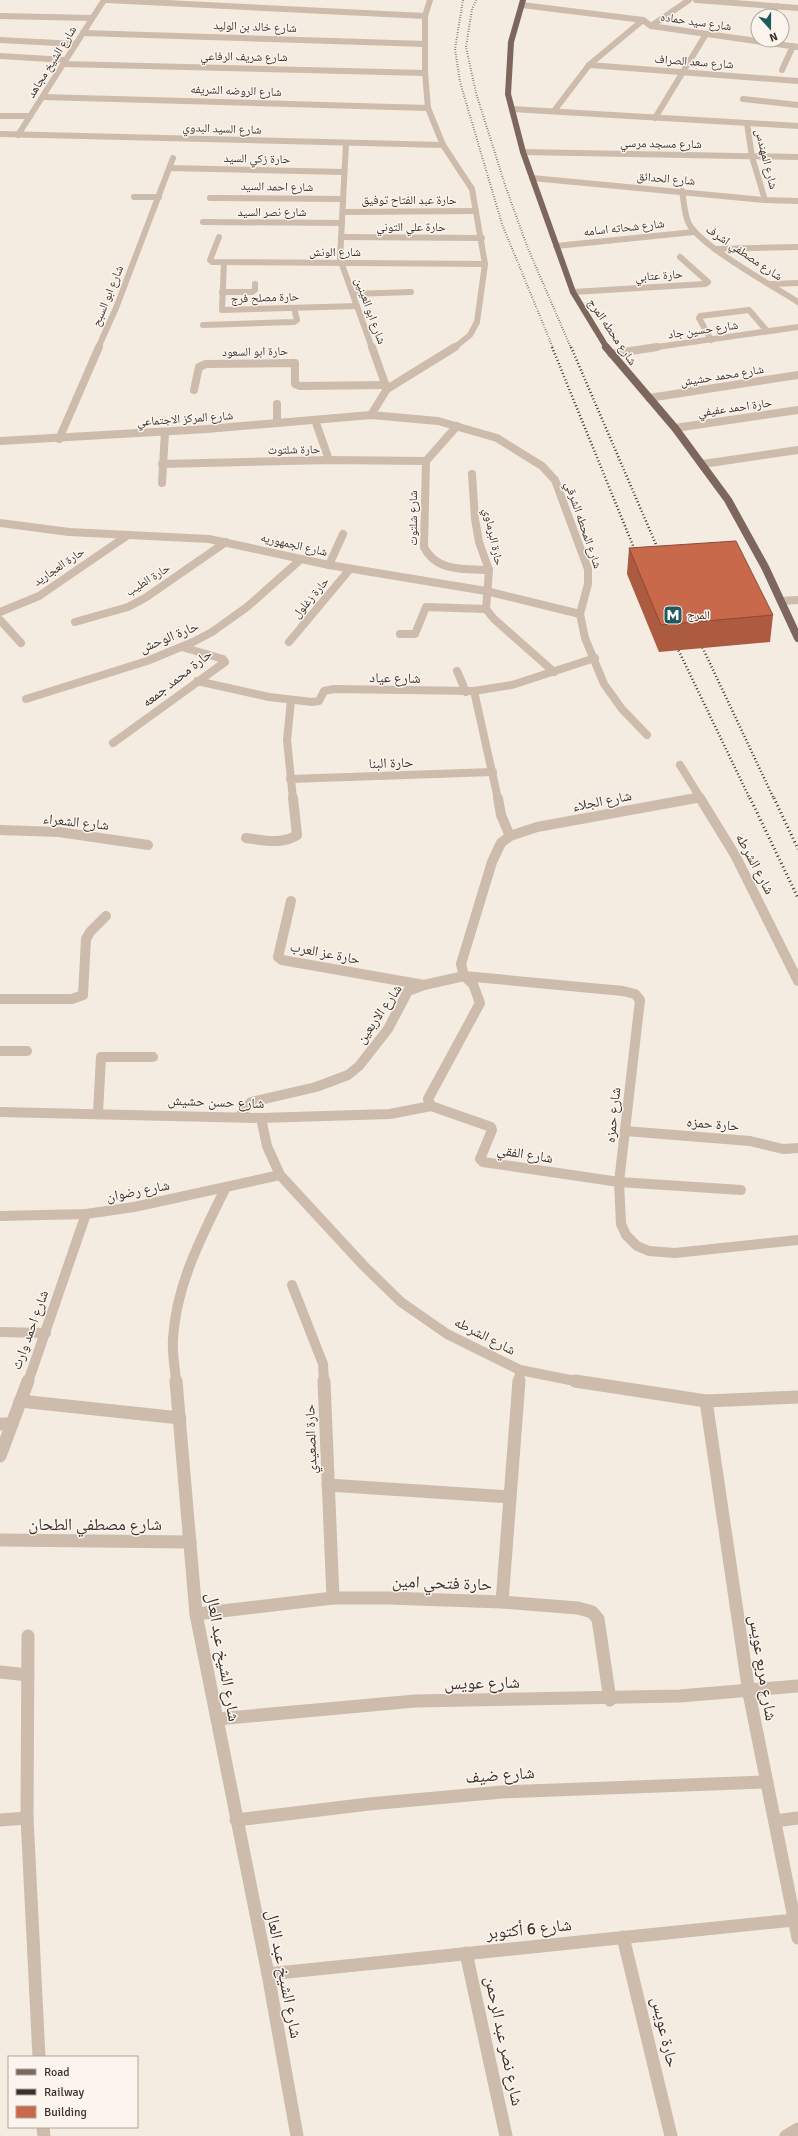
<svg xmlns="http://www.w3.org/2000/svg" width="798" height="2136" font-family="Signika,'Noto Naskh Arabic',sans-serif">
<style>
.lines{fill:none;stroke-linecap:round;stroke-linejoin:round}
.minor-far3{stroke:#cdbbac;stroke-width:6}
.minor-far2{stroke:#cdbbac;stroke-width:8}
.minor-far1{stroke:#cdbbac;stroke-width:10}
.minor{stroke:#cdbbac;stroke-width:13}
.major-far1{stroke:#7d675c;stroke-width:6}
.major{stroke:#7d675c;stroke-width:8}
.rail-far2{stroke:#3b302b;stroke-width:2;stroke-dasharray:0.5 2;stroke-linecap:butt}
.rail-far1{stroke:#3b302b;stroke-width:2.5;stroke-dasharray:1 2.5;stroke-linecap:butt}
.rail{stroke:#3b302b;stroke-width:3;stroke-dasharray:1 3;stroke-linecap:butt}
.wall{fill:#ac5a40}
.building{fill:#c8694b;stroke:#8c4a34}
.labels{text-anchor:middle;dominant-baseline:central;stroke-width:3;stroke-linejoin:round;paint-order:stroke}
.far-street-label{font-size:12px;fill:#3b302b;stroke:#fbf5ee}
.far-poi-label{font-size:12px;fill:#3b302b;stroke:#fbf5ee;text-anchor:start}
.street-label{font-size:14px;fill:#3b302b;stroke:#fbf5ee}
.near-street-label{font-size:17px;fill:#3b302b;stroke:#fbf5ee}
</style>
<rect width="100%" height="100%" fill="#f4ebe1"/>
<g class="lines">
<g class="minor-far3">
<path d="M107,0L425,16"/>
<path d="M430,0L425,16V73L428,108L443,145L472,189L485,264L477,322L470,335L454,348"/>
<path d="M696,0L798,8"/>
<path d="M522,5L643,20L651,26L798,47"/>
<path d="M0,16L92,18"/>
<path d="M770,16L777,6"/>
<path d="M651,26L689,0"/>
<path d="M83,33L425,44"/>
<path d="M0,40L76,44"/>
<path d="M0,56L66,60"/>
<path d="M64,64L425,73"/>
<path d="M589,65L798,81"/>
<path d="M782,70L793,46"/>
<path d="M43,97L428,108"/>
<path d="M743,99L798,105"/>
<path d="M512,109L798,126"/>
<path d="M554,111L589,65L643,20"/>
<path d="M0,116H30"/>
<path d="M655,118L706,34"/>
<path d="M747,123L752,157L765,200"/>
<path d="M0,134L443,145"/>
<path d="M18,135L104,0"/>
<path d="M346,143L340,259L372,348"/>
<path d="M523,152L798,157"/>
<path d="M170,168L344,172"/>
<path d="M532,178L765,200L798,201"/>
<path d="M682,191C684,201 684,214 689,224C702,247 773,286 798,302"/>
<path d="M134,197H159"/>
<path d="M210,198L343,199"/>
<path d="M343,212L476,211"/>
<path d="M203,222L342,223"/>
<path d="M219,237L210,260L212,262L485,264"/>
<path d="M341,237L482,238"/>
<path d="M556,246L694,232"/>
<path d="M715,249L798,247"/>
<path d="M224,262L222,310L357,306"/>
<path d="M772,284L798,283"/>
<path d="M222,292H252L255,290V284"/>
<path d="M573,292L705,284L708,282L680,257"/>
<path d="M353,294L411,292"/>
<path d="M203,325L294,322L297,320L294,308"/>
<path d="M711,340L699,318L700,316L749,310L767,331"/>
<path d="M98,348L116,308L173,158"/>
<path d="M650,348L798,327"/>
</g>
<g class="minor-far2">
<path d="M372,347L387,389"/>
<path d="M611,354L657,347"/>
<path d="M194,390L199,367L206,364L295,363V384L300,386L385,385"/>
<path d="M649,398L798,375"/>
<path d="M277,404V423"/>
<path d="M371,415L387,389L455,347"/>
<path d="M315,420L329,460"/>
<path d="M457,426L426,461L424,547C436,572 465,569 489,570"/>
<path d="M675,428L798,410"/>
<path d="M59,439L99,347"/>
<path d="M0,441L207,429L371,415L438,421L497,438L542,466L555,480L588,569V584L580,614L585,638L604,684L622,709L647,735"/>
<path d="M162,464L329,460L426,461"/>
<path d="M703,464L798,450"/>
<path d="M472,474L475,519L479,542L489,570L486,609L494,619L554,672"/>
<path d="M162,483L165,432"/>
<path d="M0,523L69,532L209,539L329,565L486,591L580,614"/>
<path d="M329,565L343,534"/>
<path d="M781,601L798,600"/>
<path d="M0,612L39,596L128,535"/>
<path d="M0,620L21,643"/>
<path d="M75,622L128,607L145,598L226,542"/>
<path d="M400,634H415L426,607L486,609"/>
<path d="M289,642L350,569"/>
<path d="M457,671L466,692"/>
<path d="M197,681L269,697L312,702L319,701L324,691L334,689L474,691L512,685L595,658"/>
<path d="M474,691L498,799"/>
<path d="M26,699L147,661L193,642L212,632L247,607L300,560"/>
<path d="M291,700L287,740L293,799"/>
<path d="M113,743L225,662L223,659L182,647"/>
<path d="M680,765L701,799"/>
<path d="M290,779L493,772"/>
<path d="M690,799L700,797"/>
</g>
<g class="minor-far1">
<path d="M498,798L501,815L510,836"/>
<path d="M696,798L537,827L510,836L501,843L492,862L461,964L464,976L473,984L480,1003L428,1099L431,1106L491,1127L492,1130L480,1159L483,1162L619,1182L741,1190"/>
<path d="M700,798L735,855L798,981"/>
<path d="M0,830L59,832L148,845"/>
<path d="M246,838C263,840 282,845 297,835L293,798"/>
<path d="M291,901L278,957L282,960L424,985"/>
<path d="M0,999H72L83,995L86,939L90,932L106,916"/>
<path d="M0,1051H27"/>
<path d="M0,1112L261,1118L390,1114L431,1106"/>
<path d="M98,1113L101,1057H153"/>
<path d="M239,1117L251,1102L316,1087L348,1075L359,1066L388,1029L408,991L424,985L464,976L623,991L635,994L640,1000L619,1182L621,1224L626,1235L637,1246L649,1251L675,1253L798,1240"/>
<path d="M261,1118L267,1146L280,1175L364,1266L401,1302L447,1334L520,1370L580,1382"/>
<path d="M625,1131L750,1141L783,1149L798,1148"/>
<path d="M0,1216L86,1214L134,1207L280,1175"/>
<path d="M292,1285L323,1364L324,1382"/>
<path d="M0,1332L46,1333"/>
<path d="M28,1382L86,1214"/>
<path d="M176,1382C175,1368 172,1353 173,1339C176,1284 202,1236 226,1187"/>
<path d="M519,1382L520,1370"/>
</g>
<g class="minor">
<path d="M176,1381L196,1614L268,1974L297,2136"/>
<path d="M324,1381L333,1598"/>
<path d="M575,1381L706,1401L798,1397"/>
<path d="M20,1401L180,1418"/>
<path d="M706,1401L749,1693L798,1938"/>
<path d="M0,1424H12"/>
<path d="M0,1456L28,1381"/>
<path d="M328,1485L510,1497"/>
<path d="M0,1540L190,1542"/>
<path d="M502,1602L519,1381"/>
<path d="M196,1614L333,1598H388L502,1602L578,1608L592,1612L598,1619L610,1700"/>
<path d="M28,1636L27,1818L39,2057"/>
<path d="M0,1672L28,1675"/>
<path d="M217,1719L415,1701L680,1696L798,1686"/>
<path d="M0,1820L27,1818"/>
<path d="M236,1820L369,1804L502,1792L767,1782"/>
<path d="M775,1821L798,1818"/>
<path d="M623,1937L671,2136"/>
<path d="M466,1953L506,2136"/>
<path d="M268,1974L794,1920"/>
<path d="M43,2127L44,2136"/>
<path d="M786,2136L798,2129"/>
</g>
<path class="major-far1" d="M523,0L511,42L508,94L523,152L573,292L607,348"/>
<path class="major" d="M606,347L675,428L728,500L765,567L798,638"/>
<g class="rail-far2">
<path d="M463,0L455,49L460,82L502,224L553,348"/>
<path d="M476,0L472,9L466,47L476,93L506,188L527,246L571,348"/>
</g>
<g class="rail-far1">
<path d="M552,347L638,558"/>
<path d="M571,347L661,556"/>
<path d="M698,638L774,799"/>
<path d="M674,641L750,799"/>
</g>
<g class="rail">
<path d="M750,798L798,898"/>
<path d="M774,798L798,849"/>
</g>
</g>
<path class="wall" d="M629,548L773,615L770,642L659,652L627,574Z"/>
<path class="building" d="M736,541L773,615L661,625L629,548Z"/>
<defs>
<g id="metro-square" transform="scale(1)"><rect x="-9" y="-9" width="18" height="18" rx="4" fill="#1f5a5e" stroke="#fbf5ee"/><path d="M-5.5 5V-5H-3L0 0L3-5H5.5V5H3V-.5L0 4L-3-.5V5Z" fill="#fff"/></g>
</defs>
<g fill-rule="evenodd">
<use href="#metro-square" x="673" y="615"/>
</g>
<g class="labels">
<g class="far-street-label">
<text transform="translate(696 22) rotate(8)">شارع سيد حماده</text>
<text transform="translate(255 27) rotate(2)">شارع خالد بن الوليد</text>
<text transform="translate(244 57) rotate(1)">شارع شريف الرفاعي</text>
<text transform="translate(52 62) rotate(-58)">شارع الشيخ مجاهد</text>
<text transform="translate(694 62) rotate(4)">شارع سعد الصراف</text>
<text transform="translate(236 91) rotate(2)">شارع الروضه الشريفه</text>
<text transform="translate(222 129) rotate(2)">شارع السيد البدوي</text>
<text transform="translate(661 144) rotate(1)">شارع مسجد مرسي</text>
<text transform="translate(257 159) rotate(1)">حارة زكي السيد</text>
<text transform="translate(766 159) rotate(76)">شارع المهندس</text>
<text transform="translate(666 179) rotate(5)">شارع الحدائق</text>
<text transform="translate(277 187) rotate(1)">شارع احمد السيد</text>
<text x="409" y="200">حارة عبد الفتاح توفيق</text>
<text x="272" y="212">شارع نصر السيد</text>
<text x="411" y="227">حارة علي التوني</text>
<text transform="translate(624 228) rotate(-6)">شارع شحاته اسامه</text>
<text x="335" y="252">شارع الونش</text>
<text transform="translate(744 253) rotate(34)">شارع مصطفي اشرف</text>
<text transform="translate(659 276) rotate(-4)">حارة عتابي</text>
<text transform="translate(108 296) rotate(-68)">شارع ابو السبح</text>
<text transform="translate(265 298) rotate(-2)">حارة مصلح فرج</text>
<text transform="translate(370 311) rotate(70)">شارع ابو العينين</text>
<text transform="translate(703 330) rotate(-8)">شارع حسين جاد</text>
<text transform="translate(612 332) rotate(56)">شارع محطه المرج</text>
<text transform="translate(255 352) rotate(-1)">حارة ابو السعود</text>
<text transform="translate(722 376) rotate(-9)">شارع محمد حشيش</text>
<text transform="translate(735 408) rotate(-8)">حارة احمد عفيفي</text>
<text transform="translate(185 419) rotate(-4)">شارع المركز الاجتماعي</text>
<text transform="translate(294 450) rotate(-1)">حارة شلتوت</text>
<text transform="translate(413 518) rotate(-90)">شارع شلتوت</text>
<text transform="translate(583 525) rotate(71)">شارع المحطه الشرقي</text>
<text transform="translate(493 537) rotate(78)">حارة البرماوي</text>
<text transform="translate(294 545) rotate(13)">شارع الجمهوريه</text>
<text transform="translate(59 567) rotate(-34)">حارة العجاريد</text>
<text transform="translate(148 580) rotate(-32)">حارة الطيب</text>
<text transform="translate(311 598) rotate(-50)">حارة زغلول</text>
</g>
<g class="far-poi-label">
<text x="687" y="615">المرج</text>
</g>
<g class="street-label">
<text transform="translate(169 637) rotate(-22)">حارة الوحش</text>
<text transform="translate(177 678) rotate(-38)">حارة محمد جمعه</text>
<text transform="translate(395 678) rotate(1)">شارع عياد</text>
<text transform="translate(391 763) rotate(-2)">حارة البنا</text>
<text transform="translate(602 801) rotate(-11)">شارع الجلاء</text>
<text transform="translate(76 822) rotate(6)">شارع الشعراء</text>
<text transform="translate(755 864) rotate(62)">شارع الشرطه</text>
<text transform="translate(325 953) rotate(11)">حارة عز العرب</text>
<text transform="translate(379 1014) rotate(-55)">شارع الاربعين</text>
<text transform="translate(216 1102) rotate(2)">شارع حسن حشيش</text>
<text transform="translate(613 1115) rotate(-84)">شارع حمزه</text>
<text transform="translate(713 1124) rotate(5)">حارة حمزه</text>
<text transform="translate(525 1154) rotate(9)">شارع الفقي</text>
<text transform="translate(138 1191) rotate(-11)">شارع رضوان</text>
<text transform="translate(30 1330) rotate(-70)">شارع احمد وارث</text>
<text transform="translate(485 1336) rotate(27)">شارع الشرطه</text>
<text transform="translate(311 1439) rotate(-92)">حارة الصعيدي</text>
</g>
<g class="near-street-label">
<text x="95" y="1524">شارع مصطفي الطحان</text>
<text transform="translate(442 1583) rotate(2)">حارة فتحي امين</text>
<text transform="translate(223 1657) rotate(80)">شارع الشيخ عبد العال</text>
<text transform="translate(763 1668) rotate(81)">شارع مربع عويس</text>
<text transform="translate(482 1683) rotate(-1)">شارع عويس</text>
<text transform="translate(500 1775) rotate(-4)">شارع ضيف</text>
<text transform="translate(529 1929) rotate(-6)">شارع 6 أكتوبر</text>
<text transform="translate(284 1974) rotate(79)">شارع الشيخ عبد العال</text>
<text transform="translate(665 2032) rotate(77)">حارة عويس</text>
<text transform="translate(504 2041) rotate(78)">شارع نصر عبد الرحمن</text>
</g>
</g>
<rect x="8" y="2056" width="130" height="72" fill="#fbf5ee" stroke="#aea6a0"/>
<rect x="16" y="2069" width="20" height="6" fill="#7d675c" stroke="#aea6a0"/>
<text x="44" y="2076" font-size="12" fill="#3b302b">Road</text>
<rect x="16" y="2089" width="20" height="6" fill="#3b302b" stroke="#aea6a0"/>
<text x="44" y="2096" font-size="12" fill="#3b302b">Railway</text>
<rect x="16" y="2106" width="20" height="12" fill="#c8694b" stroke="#aea6a0"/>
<text x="44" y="2116" font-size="12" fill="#3b302b">Building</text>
<g transform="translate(770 28) rotate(159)"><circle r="19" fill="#fbf5ee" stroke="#aea6a0"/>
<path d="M0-3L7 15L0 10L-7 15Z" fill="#1f5a5e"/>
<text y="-6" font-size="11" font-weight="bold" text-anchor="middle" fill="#3b302b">N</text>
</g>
</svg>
